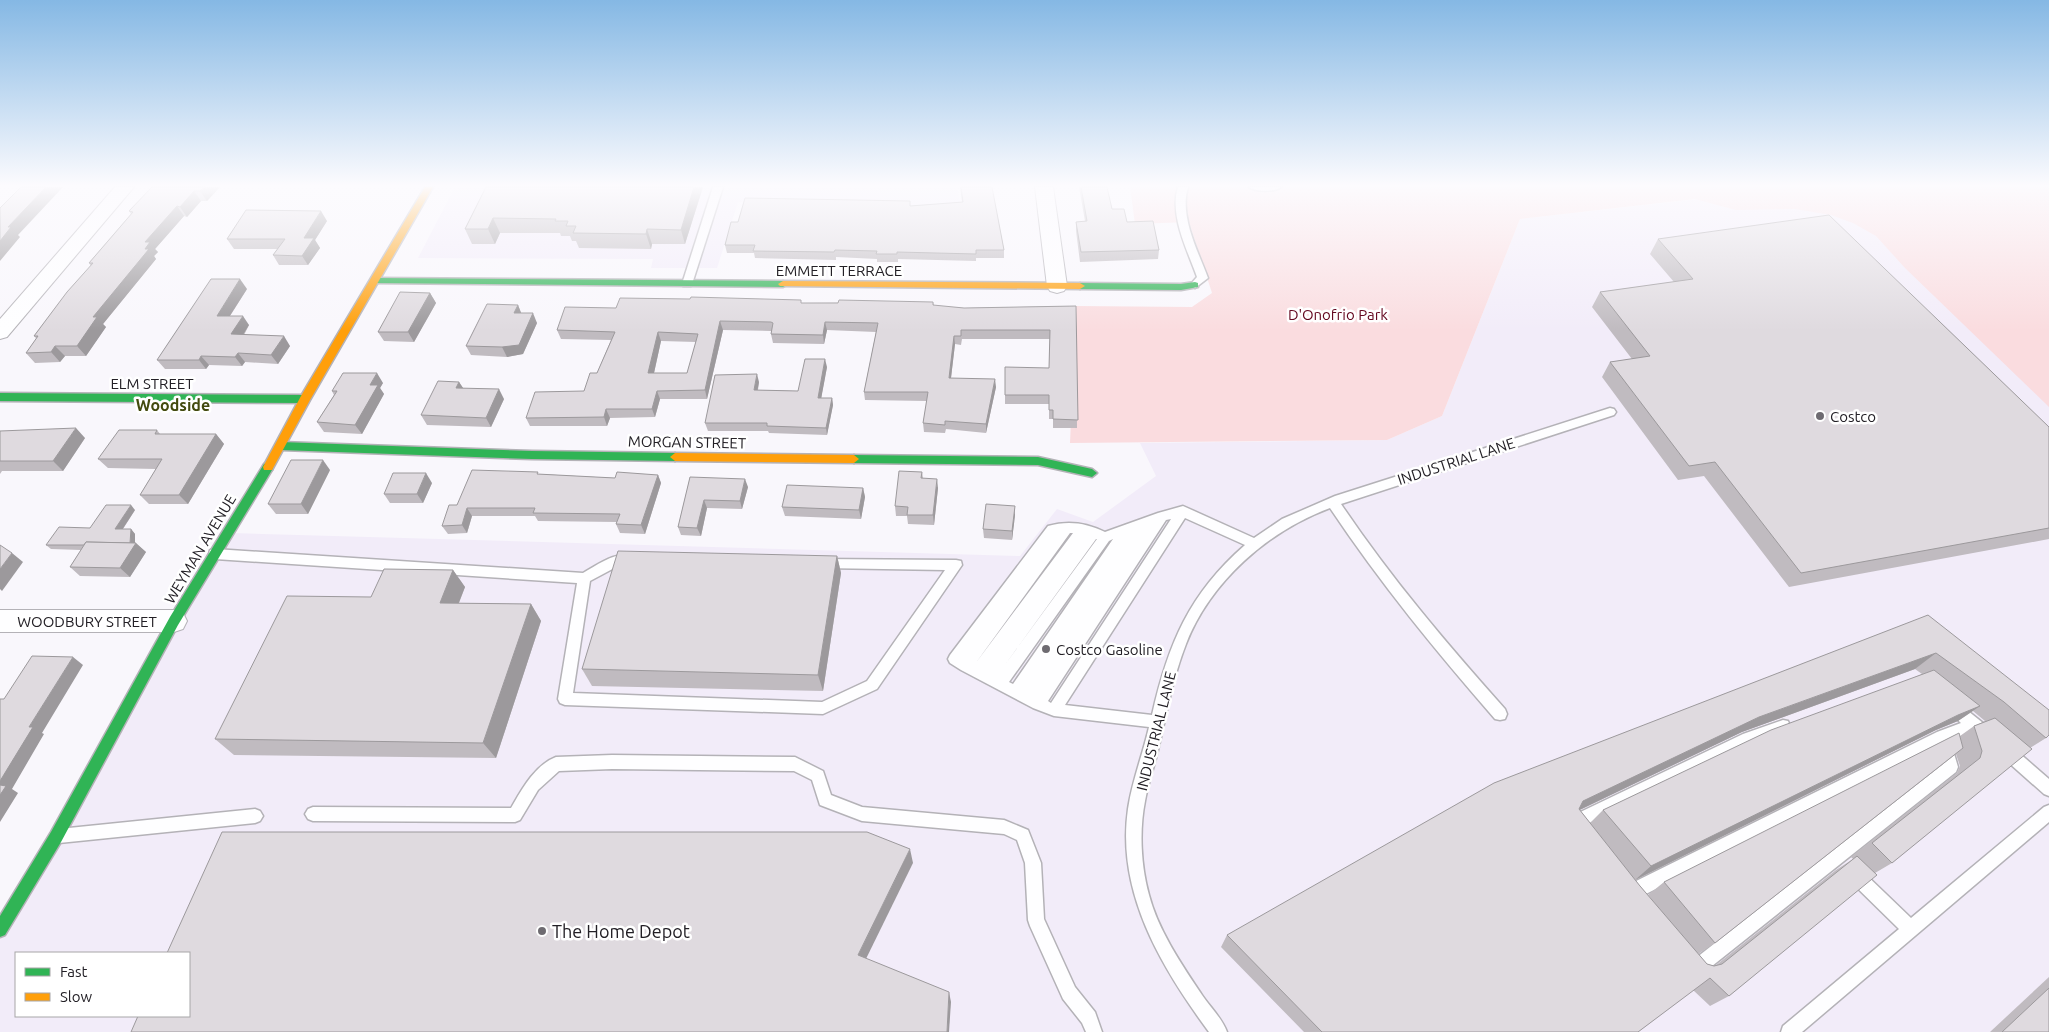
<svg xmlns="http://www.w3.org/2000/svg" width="2049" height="1032" font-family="Ubuntu,sans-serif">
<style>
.built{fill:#f2ecf9;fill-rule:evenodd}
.green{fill:#fadcdf}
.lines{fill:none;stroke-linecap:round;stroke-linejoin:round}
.lane-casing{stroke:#b4b2b7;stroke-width:3}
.street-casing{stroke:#b4b2b7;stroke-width:2}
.fast-casing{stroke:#b4b2b7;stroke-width:3}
.slow-casing{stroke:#b4b2b7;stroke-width:3}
.lane{fill:#fefeff;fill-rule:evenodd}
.street{fill:#fefeff;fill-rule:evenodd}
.fast{fill:#30b455;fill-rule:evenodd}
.slow{fill:#ff9f0a;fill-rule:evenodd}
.wall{fill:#c0bbc0;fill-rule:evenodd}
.shaded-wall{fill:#9c999c}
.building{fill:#dfdadf;stroke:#9c999c;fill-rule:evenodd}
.poi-dot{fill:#6e6b71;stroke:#fff;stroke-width:2}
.labels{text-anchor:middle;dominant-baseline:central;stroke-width:5;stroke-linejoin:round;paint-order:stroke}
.street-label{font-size:15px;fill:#232026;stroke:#fff}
.park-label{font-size:15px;fill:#63061e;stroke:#fff}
.poi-label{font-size:15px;fill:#232026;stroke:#fff;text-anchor:start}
.neighbourhood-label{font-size:16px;font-weight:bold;fill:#424a0e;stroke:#fff}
.near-poi-label{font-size:18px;fill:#232026;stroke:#fff;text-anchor:start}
</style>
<rect width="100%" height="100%" fill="#f9f7fc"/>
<g class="built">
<path d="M455,187H957L961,208L738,202L717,268H651L653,259L418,258Z"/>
<path d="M1801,188L1849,209L2049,377V1032H0V940L232,533L1020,556L1057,509L1093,522L1156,476L1140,443L1387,440L1442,416L1520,219ZM16,953H189V1016H16Z"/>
</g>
<path class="green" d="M1130,187H2049V407L1905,268L1876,236L1853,223L1831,215L1795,209L1736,210L1695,199L1520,219L1442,416L1387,440L1070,443L1076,306L1192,307L1212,293L1189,222L1135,224Z"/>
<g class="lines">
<g class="lane-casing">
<g id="lane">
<path d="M713,187H723L692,284L691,286H683L682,284Z"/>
<path d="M1178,187H1188C1179,216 1198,251 1208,278L1195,288L1190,285L1197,277C1188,251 1169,216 1178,187Z"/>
<path d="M1249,187H1281C1275,192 1255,192 1249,187Z"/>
<path d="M1610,408L1614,409L1616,412L1614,415L1341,504C1390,577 1447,644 1505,709L1507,714L1505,719L1500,720L1495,719C1436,651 1380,583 1330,508C1268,531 1210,582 1186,644C1173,677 1167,712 1159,746C1155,765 1148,783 1145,801C1139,831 1141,866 1149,895C1158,930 1182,965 1202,995C1210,1007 1222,1018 1227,1032H1209C1161,967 1116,892 1128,809C1132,781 1143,754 1149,727L1054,716L1033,708L961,670L950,663L948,659L950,655L1048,526C1068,520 1087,523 1105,532L1158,513L1183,506L1254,538L1282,519L1335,496ZM1185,518L1245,545C1189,594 1168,644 1152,715L1065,705ZM1171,519L1051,703L1048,701L1166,520ZM1070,533H1073L975,664ZM1096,539H1097L1004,666ZM1113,539L1013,684L1009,682L1109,541Z"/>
<path d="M215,549L583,573C599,564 617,550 637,556L638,560L637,564L620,565L590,581L573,693L822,702L867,681L945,570L822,568L817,567L816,563L817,559L956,560L961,561L962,565L877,689L823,714L565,705L560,703L558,699L577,583L215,559L210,558L209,554L210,550Z"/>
<path d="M1953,701L1958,703L1993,731L1995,736L1993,741L1988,743L1972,732L1950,740L1958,767L1956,772L1702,974L1696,976L1690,974L1684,964L1686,958L1692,956L1696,958L1943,764L1938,746L1638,898L1632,900L1626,898L1624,892L1626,886L1937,732L1961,723L1948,711L1946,707L1948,703Z"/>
<path d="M1783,720L1788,721L1790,726L1788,731L1753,744L1585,825L1582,830L1577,832L1572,830L1567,822L1570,817L1743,734Z"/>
<path d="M2005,743L2010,745L2049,779V796L2044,794L2000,755L1998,750L2000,745Z"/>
<path d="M612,755L795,757L823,771L831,795L862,807L1004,820L1028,830L1041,863L1044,919L1075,987L1095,1012L1102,1032H1086L1082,1023L1063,999L1030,926L1028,920L1025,863L1017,840L1004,834L862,821L820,805L812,780L794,771L612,769L559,771L538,790L520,820L515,822L313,821L308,819L305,814L308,809L313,807L511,808C522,789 535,765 556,757Z"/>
<path d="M2049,805V822L1802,1032H1781L1783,1026L1899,929L1848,879L1846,874L1848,869L1854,866L1860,869L1911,918L2044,807Z"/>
<path d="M255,809L260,811L263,816L260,821L255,823L59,843L54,841L51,836L54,831L59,829Z"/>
</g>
</g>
<g class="street-casing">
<g id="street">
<path d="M115,187H134L7,337L0,339V319Z"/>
<path d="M1035,187H1053L1067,286L1064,291L1057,293L1050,291L1047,286Z"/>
<path d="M0,610H174L183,613L187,621L183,629L174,632H0Z"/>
</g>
</g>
<g class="fast-casing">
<g id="fast">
<path d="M376,278L783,281L788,284L783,287L373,283V279Z"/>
<path d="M1195,282L1198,283V287L1181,290L1080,289L1075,286L1080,283L1181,284Z"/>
<path d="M0,393L305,395L310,399L305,403L0,401Z"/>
<path d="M281,442L532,451L675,453L680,457L675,461L532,459L281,450L276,446Z"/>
<path d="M854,455L1038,457L1092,469L1097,473L1092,477L1038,465L854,463L849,459Z"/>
<path d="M268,463L273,467L272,470L178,625L61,842L5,935L0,937V916L51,832L170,617L264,464Z"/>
</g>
</g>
<g class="slow-casing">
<g id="slow">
<path d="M425,187H433L310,400L272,470H264L263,467L301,396Z"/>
<path d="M783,281L1080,283L1085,286L1080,289L780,286L778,284Z"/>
<path d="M675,453L854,455L859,459L854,463L675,461L670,457Z"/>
</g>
</g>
<use href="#lane" class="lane"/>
<use href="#street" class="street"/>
<use href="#fast" class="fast"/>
<use href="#slow" class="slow"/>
</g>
<g class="wall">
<path d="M152,187H220L207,201H201L187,217L184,216L155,249L158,252L154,256L156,259L103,324L106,327L86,356H65L60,362L35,363L26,353L37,339L34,336L91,266L89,263L131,214L129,211Z"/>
<path d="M486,187H703L685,244H652L651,249L579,248L576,241H572L570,236H561L560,233H500L495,244H472L465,229Z"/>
<path d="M960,187H992L1004,250V258H976V261L898,259V262H877V259L836,257V260L755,258L754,253H727L725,245L738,222L962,202Z"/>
<path d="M1079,187H1107L1112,209L1159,250L1158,259L1080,262L1076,231V222L1085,221Z"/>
<path d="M327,221L315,240L320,248L308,265H279L273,255L278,249H234L227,239Z"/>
<path d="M1658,239L2049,427V539L1789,587L1704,476L1678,480L1602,377L1610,362L1632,359L1592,307L1600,292L1674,282L1650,254Z"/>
<path d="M247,289L230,316L249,325L244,335L290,346L278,364L245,362L242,366L209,365L206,369H165L157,360Z"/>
<path d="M430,293L436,303L414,342L384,341L378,332Z"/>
<path d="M933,302L934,306L964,308L1076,306L1077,428H1053V419H1049V404H1005V395L1049,368L1050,339H962L961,345L955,344L951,378L996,387L986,433L946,429L945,433L924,432L923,423L927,401L865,400L864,392L876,332L827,330L824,344L773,343L771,334V331L723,330L707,399H660L655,417L610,418L607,426H530L526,418L584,391L597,373L611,340L561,339L557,330L616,308L802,303ZM661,341L696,342L687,373H654Z"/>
<path d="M518,305L521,313L537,323L523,354L507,357L471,355L466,346Z"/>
<path d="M827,367L821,398H832L833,405L827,435L769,433L768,431H708L705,423L759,382L758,390L798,391Z"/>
<path d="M459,382L463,388L504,399L491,427L427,425L421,415Z"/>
<path d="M383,383L380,388L384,394L362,434L324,432L317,422L334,395L332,391Z"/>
<path d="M157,430L160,434H216L224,444L188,504H149L140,495L156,469L108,468L98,459Z"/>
<path d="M0,431L85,438L63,471H2L0,474Z"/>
<path d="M330,470L308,514H276L268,504Z"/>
<path d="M922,472L923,478L938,488L934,525L908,524L907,516H896L895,506Z"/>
<path d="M539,474L615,478L658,475L661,483L645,534L620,533L616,524L617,522L538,521L535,516H472L467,533L448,534L442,526L457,505Z"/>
<path d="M690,477L748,487L742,509L707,508L701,536L681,535L678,527Z"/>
<path d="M432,483L423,503H390L384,494Z"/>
<path d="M863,488L865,497L861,519L785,516L782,507Z"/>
<path d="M135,510L123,529H131L135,534V543L146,552L130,577L80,576L70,567L81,550L51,549L46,545Z"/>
<path d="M1015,515L1012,540L984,538L983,529Z"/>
<path d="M837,556L841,573L823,691L592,686L582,669Z"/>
<path d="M453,570L465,587L459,603L531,604L541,621L496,758L234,755L215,739L371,597Z"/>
<path d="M1928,615L2046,738L2030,748L1892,863L1875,873L1729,996L1710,1006L1693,990L1638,1032H1304L1221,947L1227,935ZM1915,669L1922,674L1603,810L1590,823L1580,810L1742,732ZM1973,711L1985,721L1974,726L1960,736L1664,882L1648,895L1661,911L1635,880L1936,730L1958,721ZM1956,754L1960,766L1957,773L1851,857L1853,859L1836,870L1715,966L1707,964L1698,954L1715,943Z"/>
<path d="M2049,977V1032H1990Z"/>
</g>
<g class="shaded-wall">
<path d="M46,187H63L18,235L20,237L0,261V241L8,227Z"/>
<path d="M205,187H220L207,201L200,191Z"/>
<path d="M694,187H703L685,244L681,230Z"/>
<path d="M194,191L201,201L187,217L180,207Z"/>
<path d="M177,206L184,216L155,249L158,252L154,256L156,259L103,324L106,327L86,356L77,346L93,317L145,242Z"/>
<path d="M321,211L327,221L315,240L320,248L308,265L302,256L304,238Z"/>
<path d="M493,218L500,233L495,244L488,229Z"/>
<path d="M647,229L652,244L651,249L646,234Z"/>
<path d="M240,279L247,289L224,325L217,316Z"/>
<path d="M430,293L436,303L414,342L408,332Z"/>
<path d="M518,305L522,315L514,313Z"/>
<path d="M533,313L537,323L523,354L507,357L502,347Z"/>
<path d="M243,316L249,325L238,343L231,334Z"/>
<path d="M720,321L723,330L707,399L705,390Z"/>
<path d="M825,322L827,330L824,344L823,335Z"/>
<path d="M658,332L661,341L652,382L648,373Z"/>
<path d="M284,336L290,346L278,364L271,355Z"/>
<path d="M954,336L955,344L950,386L949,378Z"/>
<path d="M55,346L65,356L60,362L51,352Z"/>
<path d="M238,353L245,362L242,366L235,357Z"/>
<path d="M201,356L209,365L206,369L199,360Z"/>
<path d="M825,359L827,367L820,405L818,398Z"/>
<path d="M377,373L383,383L380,388L384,394L362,434L355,425L370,385Z"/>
<path d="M757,374L759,382L756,398L754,390Z"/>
<path d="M995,379L996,387L986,433V424Z"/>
<path d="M459,382L465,391L456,388Z"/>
<path d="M499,389L504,399L491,427L486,418Z"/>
<path d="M657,391L660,399L655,417L652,409Z"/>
<path d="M832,398L833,405L827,435L826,428Z"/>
<path d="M606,409L610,418L607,426L604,417Z"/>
<path d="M76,428L85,438L63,471L53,461Z"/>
<path d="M216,434L224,444L188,504L179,495Z"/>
<path d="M323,460L330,470L308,514L301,504Z"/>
<path d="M426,473L432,483L423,503L417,494Z"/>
<path d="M658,475L661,483L645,534L641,525Z"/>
<path d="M745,479L748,487L742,509L740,501Z"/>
<path d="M937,479L938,488L934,525L933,515Z"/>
<path d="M863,488L865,497L861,519L859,510Z"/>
<path d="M704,500L707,508L701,536L697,528Z"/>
<path d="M131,505L135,510L120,533L115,529Z"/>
<path d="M1015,506V515L1012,540V531Z"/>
<path d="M467,508L472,516L467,533L462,525Z"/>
<path d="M131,529L135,534V545L136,543L146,552L130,577L120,568L130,546Z"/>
<path d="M12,553L23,562L2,591L0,589V569Z"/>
<path d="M837,556L841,573L823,691L818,675Z"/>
<path d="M453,570L465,587L452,620L440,603Z"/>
<path d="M531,604L541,621L496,758L483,743Z"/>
<path d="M1936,653L1915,669L1742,732L1569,815L1583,801L1759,717Z"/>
<path d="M73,657L83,665L42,733L44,734L12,789L18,793L0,822V781L29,727Z"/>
<path d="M1980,706L1958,721L1936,730L1635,880L1651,866L1958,715Z"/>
<path d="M910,849L913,863L862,967L858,955Z"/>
<path d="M949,992L951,1002L949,1032H947Z"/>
</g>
<g class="building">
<path d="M21,187H46L8,227H11L0,241V208Z"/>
<path d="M152,187H205L200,191H194L180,207L177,206L145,242H150L145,249H149L93,317H97L77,346H55L51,352L26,353L38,336H34L67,292L93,263H89L133,212L129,211Z"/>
<path d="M486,187H694L681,230L647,229L646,234L573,233L576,226H566L568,221H555L556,219L493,218L488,229H465Z"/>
<path d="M961,187H992L1004,250H976V254L897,252V254H876L877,251L835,250L834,252L753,251L755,245H725L731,222H738L745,198L910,201V206L963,202Z"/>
<path d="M1081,187H1107L1112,209H1124L1127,222L1153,221L1159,250L1081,252L1076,222L1087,221Z"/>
<path d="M246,210L321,211L304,238H314L302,256L273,255L285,239H227Z"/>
<path d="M1829,215L2049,427V528L1801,573L1715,462L1689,466L1610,362L1650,356L1600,292L1693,279L1658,239Z"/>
<path d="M211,279H240L217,316H243L231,334L284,336L271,355L238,353L235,357L201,356L199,360H157Z"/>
<path d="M400,292L430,293L408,332H378Z"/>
<path d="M691,297L801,300V303H838L839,300L933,302V305L964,308L1076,306L1078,420L1053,419V410H1049V395H1005V367L1049,368L1050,330H961V336H954L949,378L995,379L986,424L945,421V425L923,423L928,392H864L878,323L825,322L823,335L771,334L773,323L771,322L720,321L705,390L657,391L652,409H606L604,417L526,418L535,392L584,391L590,373H597L615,332L557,330L565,307L616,308L620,298L690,299ZM658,332L698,334L687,373H648Z"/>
<path d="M487,304L518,305L514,313H533L519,345L502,347L466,346Z"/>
<path d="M805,359H825L818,398H832L826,428L767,426V423H705L715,375L757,374L754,390L798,391Z"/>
<path d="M343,373H377L370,385H378L355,425L317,422L337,391H332Z"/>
<path d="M438,381L459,382L456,388L499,389L486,418L421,415Z"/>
<path d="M76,428L53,461H0V431Z"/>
<path d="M119,430H157L155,434H216L179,495H140L162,459H98Z"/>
<path d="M291,460H323L301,504H268Z"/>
<path d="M472,470L538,472L537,474L615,478L617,472L658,475L641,525L616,524L620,514L533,513L535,508H467L462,525L442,526L449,505H457Z"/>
<path d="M899,471L922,472L921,478L937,479L933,515H907L908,507L895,506Z"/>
<path d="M393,473H426L417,494H384Z"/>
<path d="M690,477L745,479L740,501L704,500L697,528L678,527Z"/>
<path d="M787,485L863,488L859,510L782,507Z"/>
<path d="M986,504L1015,506L1012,531L983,529Z"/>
<path d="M106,505H131L115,529H131L130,543L86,542L84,545H46L59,527L90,528Z"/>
<path d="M86,542L136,543L120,568L70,567Z"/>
<path d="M0,545L12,553L0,569Z"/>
<path d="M618,551L837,556L818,675L582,669Z"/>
<path d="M384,569L453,570L440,603L531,604L483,743L215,739L287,596L371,597Z"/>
<path d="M1928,615L2049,710V735L2046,738L2004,702L1936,653L1759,717L1583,801L1579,809L1640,886L1707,964L1714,966L1722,964L1857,856L1877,875L1729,996L1710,978L1638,1032H1322L1227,935L1494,783Z"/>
<path d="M32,656L73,657L29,727H33L0,781V699H4Z"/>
<path d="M1934,670L1980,706L1958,715L1651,866L1603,810L1771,730Z"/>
<path d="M1995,718L2032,749L1892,863L1872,843L1980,758L1982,751L1974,726Z"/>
<path d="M1959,733L1963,748L1715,943L1664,882Z"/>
<path d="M0,785L6,786L0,795Z"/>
<path d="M222,832H867L910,849L858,955L949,992L947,1032H131L138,1016H189V953H167Z"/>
<path d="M2049,988V1032H2002Z"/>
</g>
<linearGradient id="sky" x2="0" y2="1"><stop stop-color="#85b8e4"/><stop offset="0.56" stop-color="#fcfbfe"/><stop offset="1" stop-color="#fcfbfe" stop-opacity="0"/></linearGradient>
<rect width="2049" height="331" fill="url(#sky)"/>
<g class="poi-dot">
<circle cx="1820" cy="416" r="5"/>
<circle cx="1046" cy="649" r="5"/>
<circle cx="542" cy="931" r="5"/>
</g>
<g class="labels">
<g class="street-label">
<text x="839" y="270">EMMETT TERRACE</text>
<text x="152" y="383">ELM STREET</text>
<text transform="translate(687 442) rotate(1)">MORGAN STREET</text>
<text transform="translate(1456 461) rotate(-18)">INDUSTRIAL LANE</text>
<text transform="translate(200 549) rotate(-59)">WEYMAN AVENUE</text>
<text x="87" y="621">WOODBURY STREET</text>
<text transform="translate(1156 731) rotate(-76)">INDUSTRIAL LANE</text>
</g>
<g class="park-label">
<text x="1338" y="314">D'Onofrio Park</text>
</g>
<g class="poi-label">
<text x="1830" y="416">Costco</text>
<text x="1056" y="649">Costco Gasoline</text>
</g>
<g class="neighbourhood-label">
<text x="173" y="405">Woodside</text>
</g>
<g class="near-poi-label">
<text x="552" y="931">The Home Depot</text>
</g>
</g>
<rect x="15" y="952" width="175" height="65" fill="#ffffff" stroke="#a7a6a8"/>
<rect x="25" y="968" width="25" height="8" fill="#30b455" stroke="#a7a6a8"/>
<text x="60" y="977" font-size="15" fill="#232026">Fast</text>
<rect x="25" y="993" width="25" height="8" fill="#ff9f0a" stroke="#a7a6a8"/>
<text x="60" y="1002" font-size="15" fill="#232026">Slow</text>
</svg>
